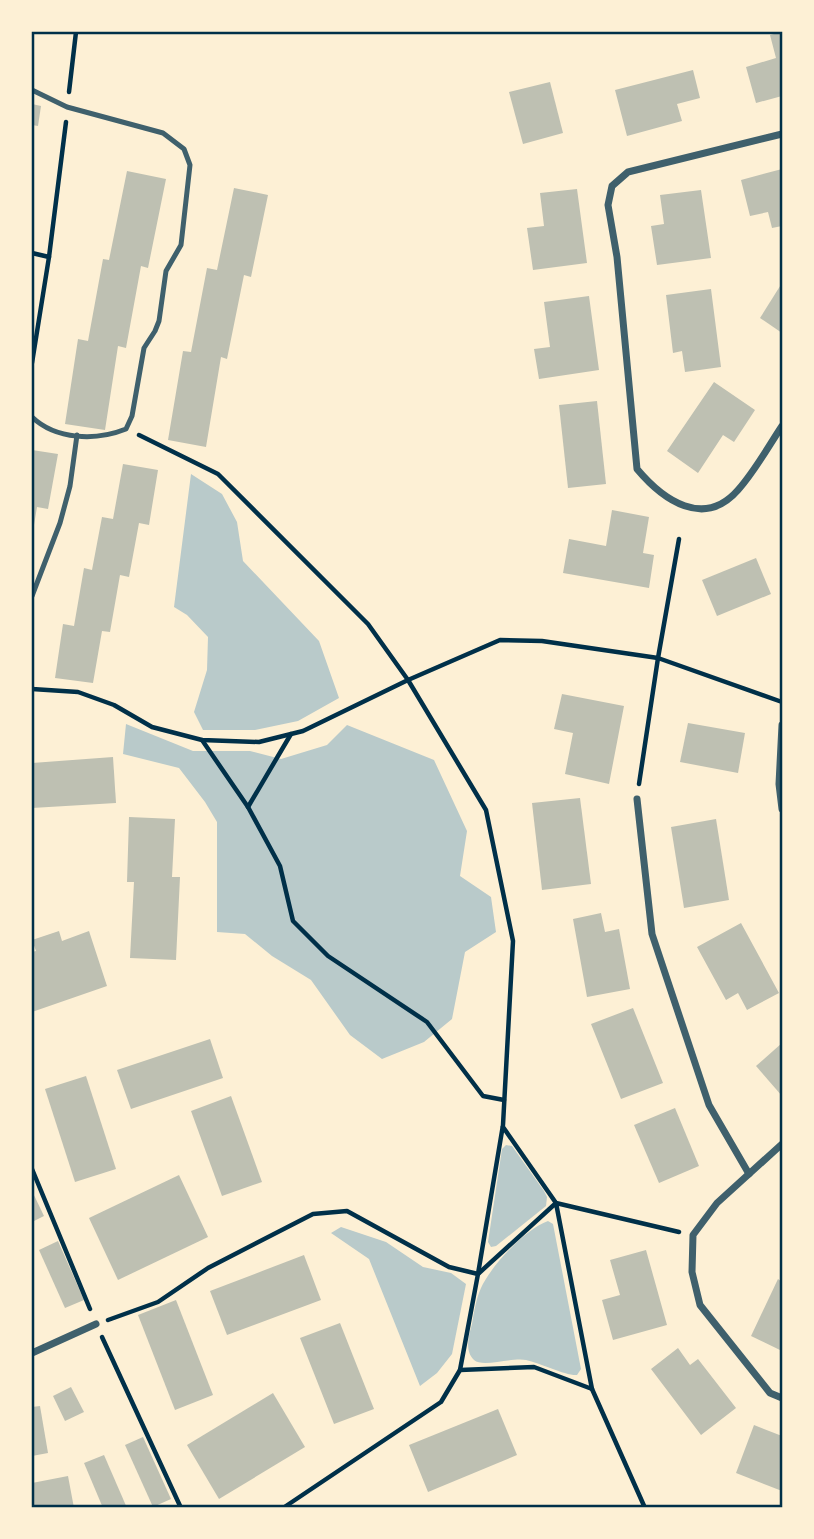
<svg xmlns="http://www.w3.org/2000/svg" width="814" height="1539" font-family="'Fira Sans',sans-serif">
<style>
.green{fill:#b9caca}
.building{fill:#bec0b2}
.lines{fill:none;stroke-linecap:round;stroke-linejoin:round}
.path{stroke:#003049;stroke-width:4.5}
.service{stroke:#3f606c;stroke-width:5}
.minor{stroke:#3f606c;stroke-width:7}
.neatline{fill:none;stroke:#003049;stroke-width:2.5}
</style>
<rect width="100%" height="100%" fill="#fdf0d5"/>
<g class="green">
<path d="M191,474L222,494L237,522L243,561L319,641L339,698L298,721L255,730H203L194,712L207,670L208,637L187,615L174,607Z"/>
<path d="M126,724L193,751H250L281,759L327,745L347,725L434,760L467,831L460,876L491,897L496,932L465,952L452,1019L424,1042L382,1059L350,1035L311,980L272,956L245,934L217,932V822L205,802L179,768L123,754Z"/>
<path d="M506,1145L512,1146L544,1191L547,1197L546,1206L496,1246L491,1247L488,1242L502,1149Z"/>
<path d="M548,1221L553,1224L581,1369L577,1375C566,1376 540,1363 526,1360C512,1357 483,1368 474,1360C464,1350 469,1335 472,1324C474,1312 476,1299 481,1288C491,1266 525,1229 548,1221Z"/>
<path d="M341,1227L386,1242L423,1267L451,1273L466,1284L452,1354L437,1373L420,1386L369,1259L331,1233Z"/>
</g>
<g class="building">
<path d="M782,32V96L756,103L746,67L776,58L770,35Z"/>
<path d="M693,70L700,98L677,104L682,121L627,136L615,90Z"/>
<path d="M550,82L563,133L523,144L509,92Z"/>
<path d="M32,104L41,106L38,126L32,125Z"/>
<path d="M782,169V226L772,228L768,212L750,216L741,180Z"/>
<path d="M127,171L166,179L148,268L141,266L126,348L118,346L105,430L65,424L78,339L88,341L103,259L109,260Z"/>
<path d="M234,188L268,195L251,277L244,275L227,359L221,357L206,447L168,440L183,351L191,352L207,268L217,270Z"/>
<path d="M577,189L587,263L533,270L527,228L544,226L540,193Z"/>
<path d="M701,190L711,258L657,265L651,226L664,224L660,195Z"/>
<path d="M782,283V333L760,318Z"/>
<path d="M711,289L721,367L685,372L682,351L673,353L666,295Z"/>
<path d="M589,296L599,370L539,379L534,349L550,347L544,302Z"/>
<path d="M714,382L755,410L734,442L723,435L698,473L667,451Z"/>
<path d="M597,401L606,484L568,488L559,405Z"/>
<path d="M32,450L58,454L48,509L37,507L33,531Z"/>
<path d="M123,464L158,470L149,525L139,523L129,577L120,575L110,632L102,631L93,683L55,678L63,624L74,626L84,568L92,570L102,517L113,519Z"/>
<path d="M612,510L649,517L643,553L654,555L649,588L563,573L569,539L606,546Z"/>
<path d="M756,558L771,594L717,616L702,580Z"/>
<path d="M562,694L624,706L609,784L565,774L573,733L554,729Z"/>
<path d="M688,723L745,733L738,773L680,762Z"/>
<path d="M113,757L116,803L32,808V763Z"/>
<path d="M580,798L591,884L542,890L532,803Z"/>
<path d="M129,817L175,819L172,877H180L176,960L130,958L134,882H127Z"/>
<path d="M716,819L729,900L684,908L671,827Z"/>
<path d="M601,913L605,932L619,929L630,989L587,997L573,919Z"/>
<path d="M741,923L779,993L747,1010L738,993L726,1000L697,947Z"/>
<path d="M59,931L62,941L89,931L107,986L32,1012V952L36,951L32,940Z"/>
<path d="M633,1008L663,1083L621,1099L591,1024Z"/>
<path d="M210,1039L223,1078L131,1109L117,1070Z"/>
<path d="M782,1043V1096L756,1066Z"/>
<path d="M86,1076L116,1169L75,1182L45,1089Z"/>
<path d="M231,1096L262,1182L222,1196L191,1111Z"/>
<path d="M675,1108L699,1166L659,1183L634,1125Z"/>
<path d="M179,1175L208,1237L118,1280L89,1218Z"/>
<path d="M32,1191L44,1216L32,1222Z"/>
<path d="M58,1241L84,1300L65,1308L39,1250Z"/>
<path d="M646,1250L667,1325L613,1340L602,1300L620,1295L610,1260Z"/>
<path d="M304,1255L321,1300L227,1335L210,1291Z"/>
<path d="M778,1279L782,1282V1351L751,1336Z"/>
<path d="M176,1300L213,1395L175,1410L138,1315Z"/>
<path d="M340,1323L374,1409L334,1424L300,1338Z"/>
<path d="M678,1348L690,1365L698,1359L736,1408L701,1435L651,1369Z"/>
<path d="M71,1387L84,1412L65,1421L53,1396Z"/>
<path d="M273,1393L305,1447L219,1499L187,1445Z"/>
<path d="M40,1406L48,1453L32,1456V1407Z"/>
<path d="M498,1409L517,1455L428,1492L409,1445Z"/>
<path d="M754,1425L782,1436V1491L736,1473Z"/>
<path d="M143,1437L171,1499L153,1507L125,1445Z"/>
<path d="M104,1455L127,1508H103L84,1463Z"/>
<path d="M68,1476L74,1508H34L32,1483Z"/>
</g>
<g class="lines">
<g class="path">
<path d="M69,92L76,32"/>
<path d="M32,253L49,257"/>
<path d="M32,363L49,257L66,122"/>
<path d="M139,435L218,474L368,624L408,680L486,810L513,941L503,1125L478,1274L460,1370L441,1402L283,1508"/>
<path d="M32,689L78,692L114,705L152,727L202,740L259,742L303,731L408,680L500,640L542,641L658,658L782,702"/>
<path d="M202,740L248,807L280,866L293,921L328,956L427,1022L483,1096L504,1100"/>
<path d="M639,784L658,658L679,539"/>
<path d="M248,807L291,734"/>
<path d="M503,1127L556,1203L679,1232"/>
<path d="M32,1169L90,1309"/>
<path d="M108,1320L158,1302L208,1268L313,1214L347,1211L449,1267L478,1274L556,1203L592,1389"/>
<path d="M102,1337L181,1508"/>
<path d="M460,1370L534,1367L592,1389L645,1508"/>
</g>
<g class="service">
<path d="M32,90L67,107L163,133L184,149L190,165L181,245L166,271L159,321L155,331L144,348L132,416L126,429C96,441 56,440 32,417"/>
<path d="M32,596L60,523L70,486L77,435"/>
</g>
<g class="minor">
<path d="M782,134L628,172L612,186L608,205L617,257L637,469C663,500 704,529 738,490C755,471 768,447 782,426"/>
<path d="M782,725L779,784L782,809"/>
<path d="M637,799L652,934L709,1105L749,1174"/>
<path d="M782,1144L717,1203L693,1235L692,1272L700,1305L770,1393L782,1398"/>
<path d="M32,1353L96,1324"/>
</g>
</g>
<rect width="814" height="1539" fill="none" stroke="#fdf0d5" stroke-width="66"/>
<rect x="33" y="33" width="748" height="1473" class="neatline"/>
</svg>
